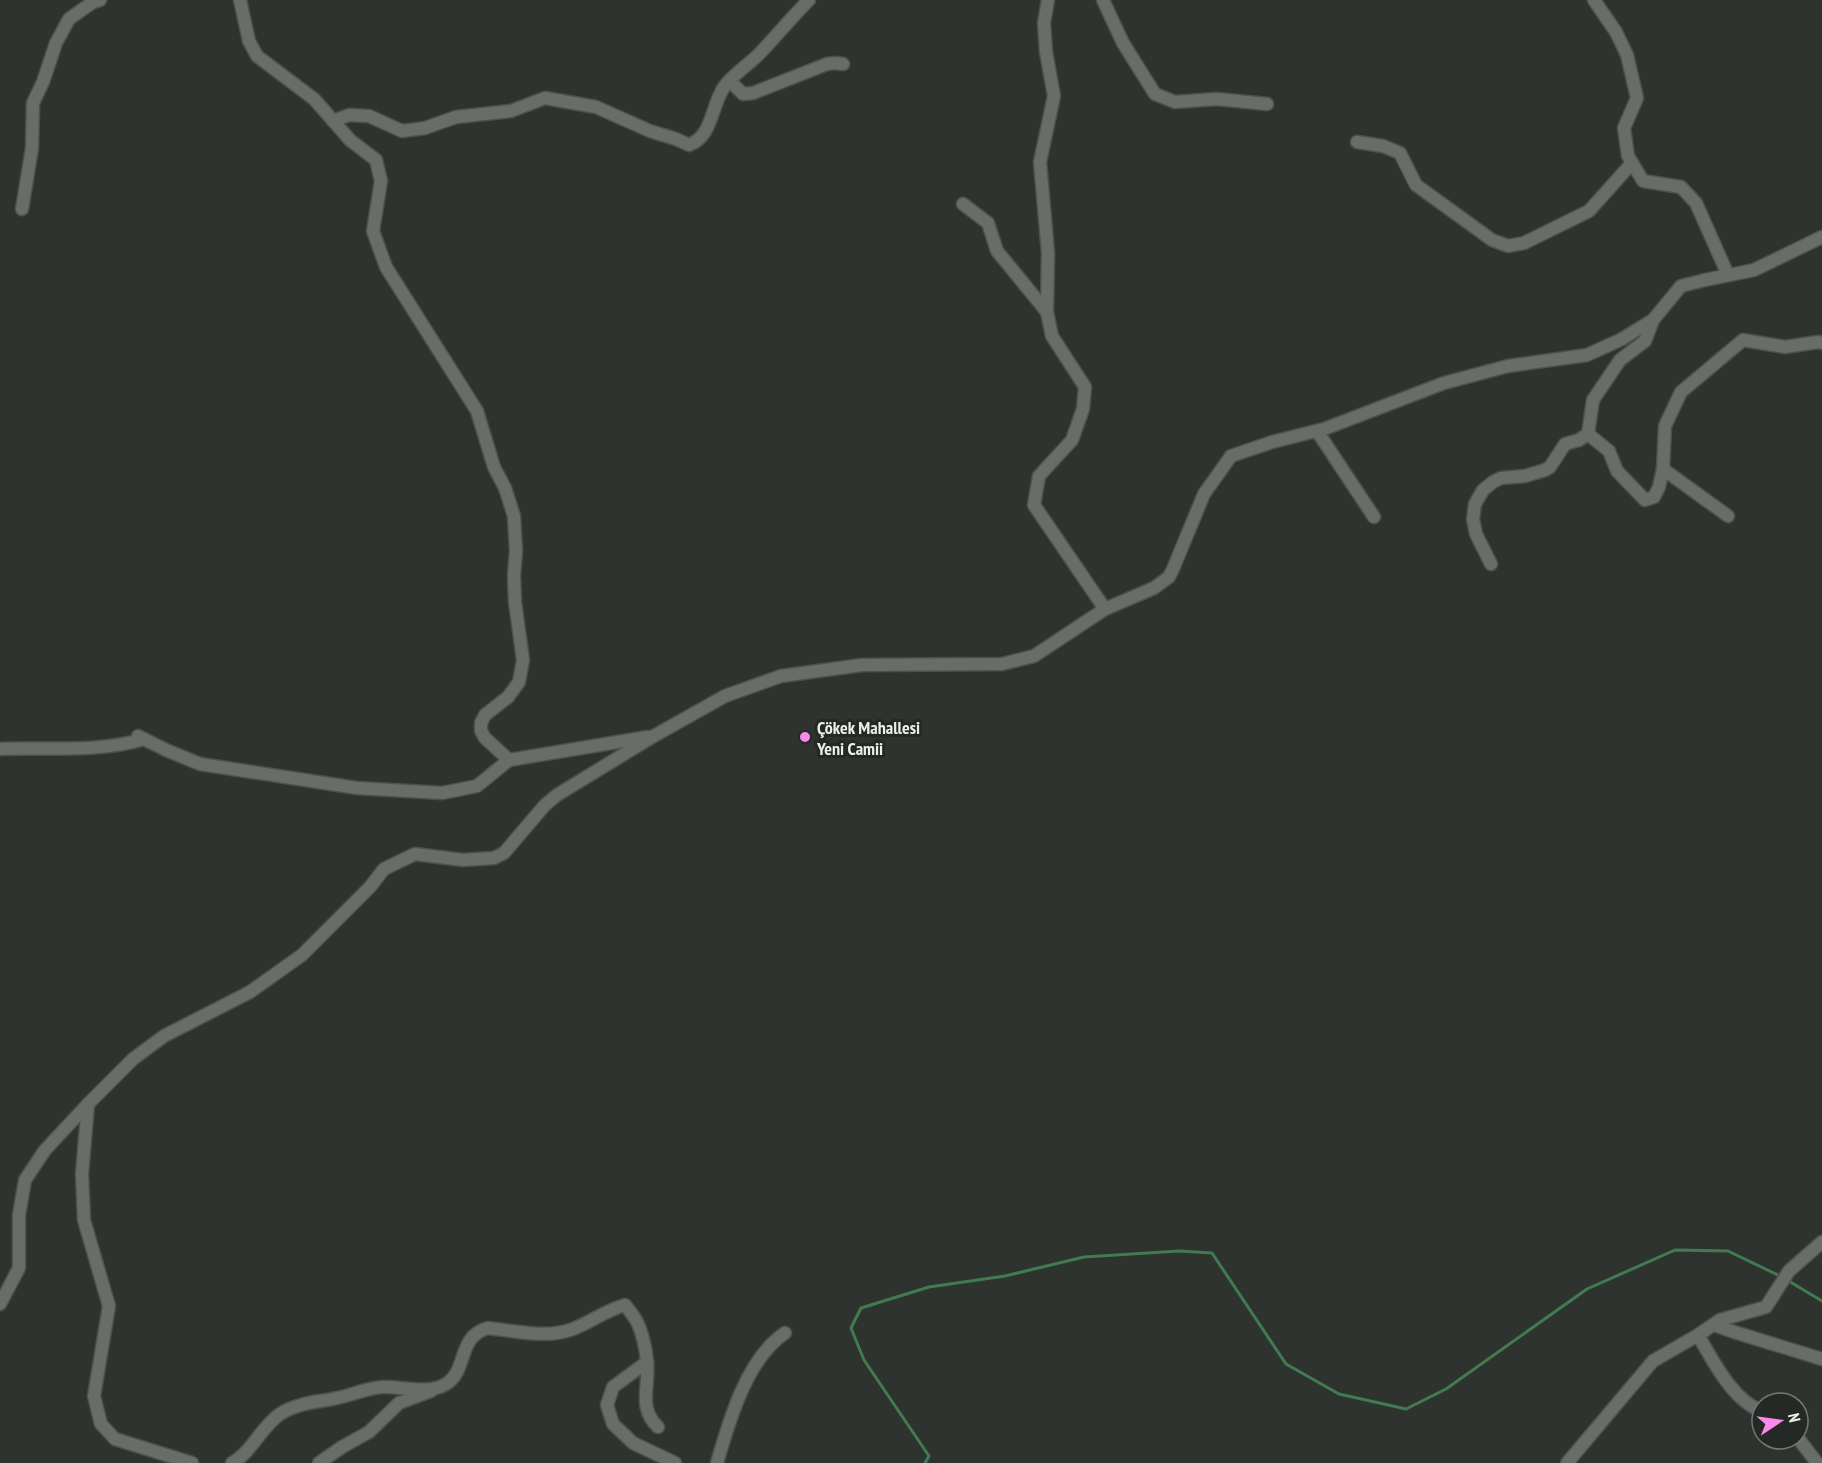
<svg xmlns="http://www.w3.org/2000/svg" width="1822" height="1463" font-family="'PT Sans Narrow',sans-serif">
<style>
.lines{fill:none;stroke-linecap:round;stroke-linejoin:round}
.stream{stroke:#427a52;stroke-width:3}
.minor-casing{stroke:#4d514e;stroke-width:15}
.minor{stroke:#686d69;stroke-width:12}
.poi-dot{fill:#f888eb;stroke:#242925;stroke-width:2}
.labels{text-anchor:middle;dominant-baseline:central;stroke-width:6;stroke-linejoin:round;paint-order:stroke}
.poi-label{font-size:18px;font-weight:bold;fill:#ebeeeb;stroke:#242925;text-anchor:start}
</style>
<rect width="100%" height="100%" fill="#2e332f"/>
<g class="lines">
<g class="stream">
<path d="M1787,1280L1822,1301"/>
<path d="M925,1463L929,1456L864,1360L851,1328L861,1308L929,1287L1005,1276L1084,1257L1179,1251L1212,1253L1286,1364L1339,1394L1406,1409L1446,1389L1587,1289L1675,1250L1728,1251L1782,1277"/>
</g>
<g class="minor-casing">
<g id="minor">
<path d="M240,0L249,41L257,56L314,99L350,140L376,160L381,181L373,231L386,267L477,411L494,467L505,488L514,516L516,551L514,575L515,602L523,660L519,682L508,697L485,715L481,723V731L485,738L509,760"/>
<path d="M1048,0L1044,23L1046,52L1054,96L1040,162L1048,253L1047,312L1052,336L1085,387L1083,409L1072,440L1039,476L1034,505L1105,609"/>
<path d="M1103,0L1123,43L1155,94L1175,102L1217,99L1267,104"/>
<path d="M1594,0L1616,32L1627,55L1637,98L1624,128L1628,156L1643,181L1681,187L1696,203L1728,275"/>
<path d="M730,81L743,94L753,93L827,64L835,63L843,64"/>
<path d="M333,121L349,115L369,116L402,131L425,128L456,117L511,111L545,98L596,107L650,131L676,139L689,145C713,136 711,106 724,87C733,74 750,64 761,52C777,35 792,17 809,0"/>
<path d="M1357,142L1383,146L1400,153L1416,185L1492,240L1508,246L1524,243L1589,211L1632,163"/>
<path d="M963,204L988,223L997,251L1047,312"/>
<path d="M22,209L32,148L33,103L43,82L56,43L69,19L93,2L100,0"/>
<path d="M1653,320L1645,341L1620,360L1593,400L1588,434L1609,451L1617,471L1645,500L1654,497L1659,487L1663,469L1665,426L1681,392L1743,340L1785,347L1818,342L1822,343"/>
<path d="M1317,431L1374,517"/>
<path d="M1663,469L1728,516"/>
<path d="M1491,564L1476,534L1473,519L1475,504L1483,490L1493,482L1501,478L1525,476L1545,470L1550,467L1565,444L1579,440L1588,434"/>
<path d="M138,736L166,750L200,764L357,788L442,793L477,786L509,760L648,737"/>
<path d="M0,749C47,747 98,753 144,739"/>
<path d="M88,1104L82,1174L84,1220L109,1306L94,1396L101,1424L115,1439L192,1463"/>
<path d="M0,1304L19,1268V1215L25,1180L45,1150L88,1104L133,1059L164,1036L250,992L302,955L370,887L384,869L415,854L463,860L494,858L504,853L545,805L557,795L652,737L725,696L781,676L862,665L1002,664L1034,656L1105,609L1154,588L1169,577L1173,569L1204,494L1231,456L1272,442L1324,429L1444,383L1508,366L1587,355L1622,339L1653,320L1681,286L1705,280L1754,270L1822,237"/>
<path d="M1714,1325L1734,1332L1822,1359"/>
<path d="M1698,1335C1713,1361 1733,1401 1762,1411"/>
<path d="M647,1362L613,1387L607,1405L613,1424L633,1443L675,1463"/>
<path d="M1798,1438L1817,1463"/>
<path d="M232,1463C252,1452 261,1427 280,1414C286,1410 294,1407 301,1405C313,1401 325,1401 337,1398C352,1395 367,1388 382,1387C402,1386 428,1395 446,1384C468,1371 457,1336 488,1328C516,1331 546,1339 573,1329C591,1322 606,1310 625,1305C629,1310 633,1315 636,1320C642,1331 646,1349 647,1361C650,1386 637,1407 658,1427"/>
<path d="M319,1463L342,1447L369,1432L399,1403L431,1391"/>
<path d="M717,1463C729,1421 747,1358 785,1333"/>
<path d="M1567,1463L1653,1361L1698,1335L1720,1320L1766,1307L1789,1271L1822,1242"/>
</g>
</g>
<use href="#minor" class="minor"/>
</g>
<circle class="poi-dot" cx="805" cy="737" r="6"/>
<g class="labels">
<g class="poi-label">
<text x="817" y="727">Çökek Mahallesi<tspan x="817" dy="21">Yeni Camii</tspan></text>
</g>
</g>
<g transform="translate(1780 1421) rotate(77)"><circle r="28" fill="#242925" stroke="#747874" stroke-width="1.5"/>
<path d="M0-4.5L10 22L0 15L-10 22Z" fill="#f888eb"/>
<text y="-9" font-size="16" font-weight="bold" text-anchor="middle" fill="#ebeeeb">N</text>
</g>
</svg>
